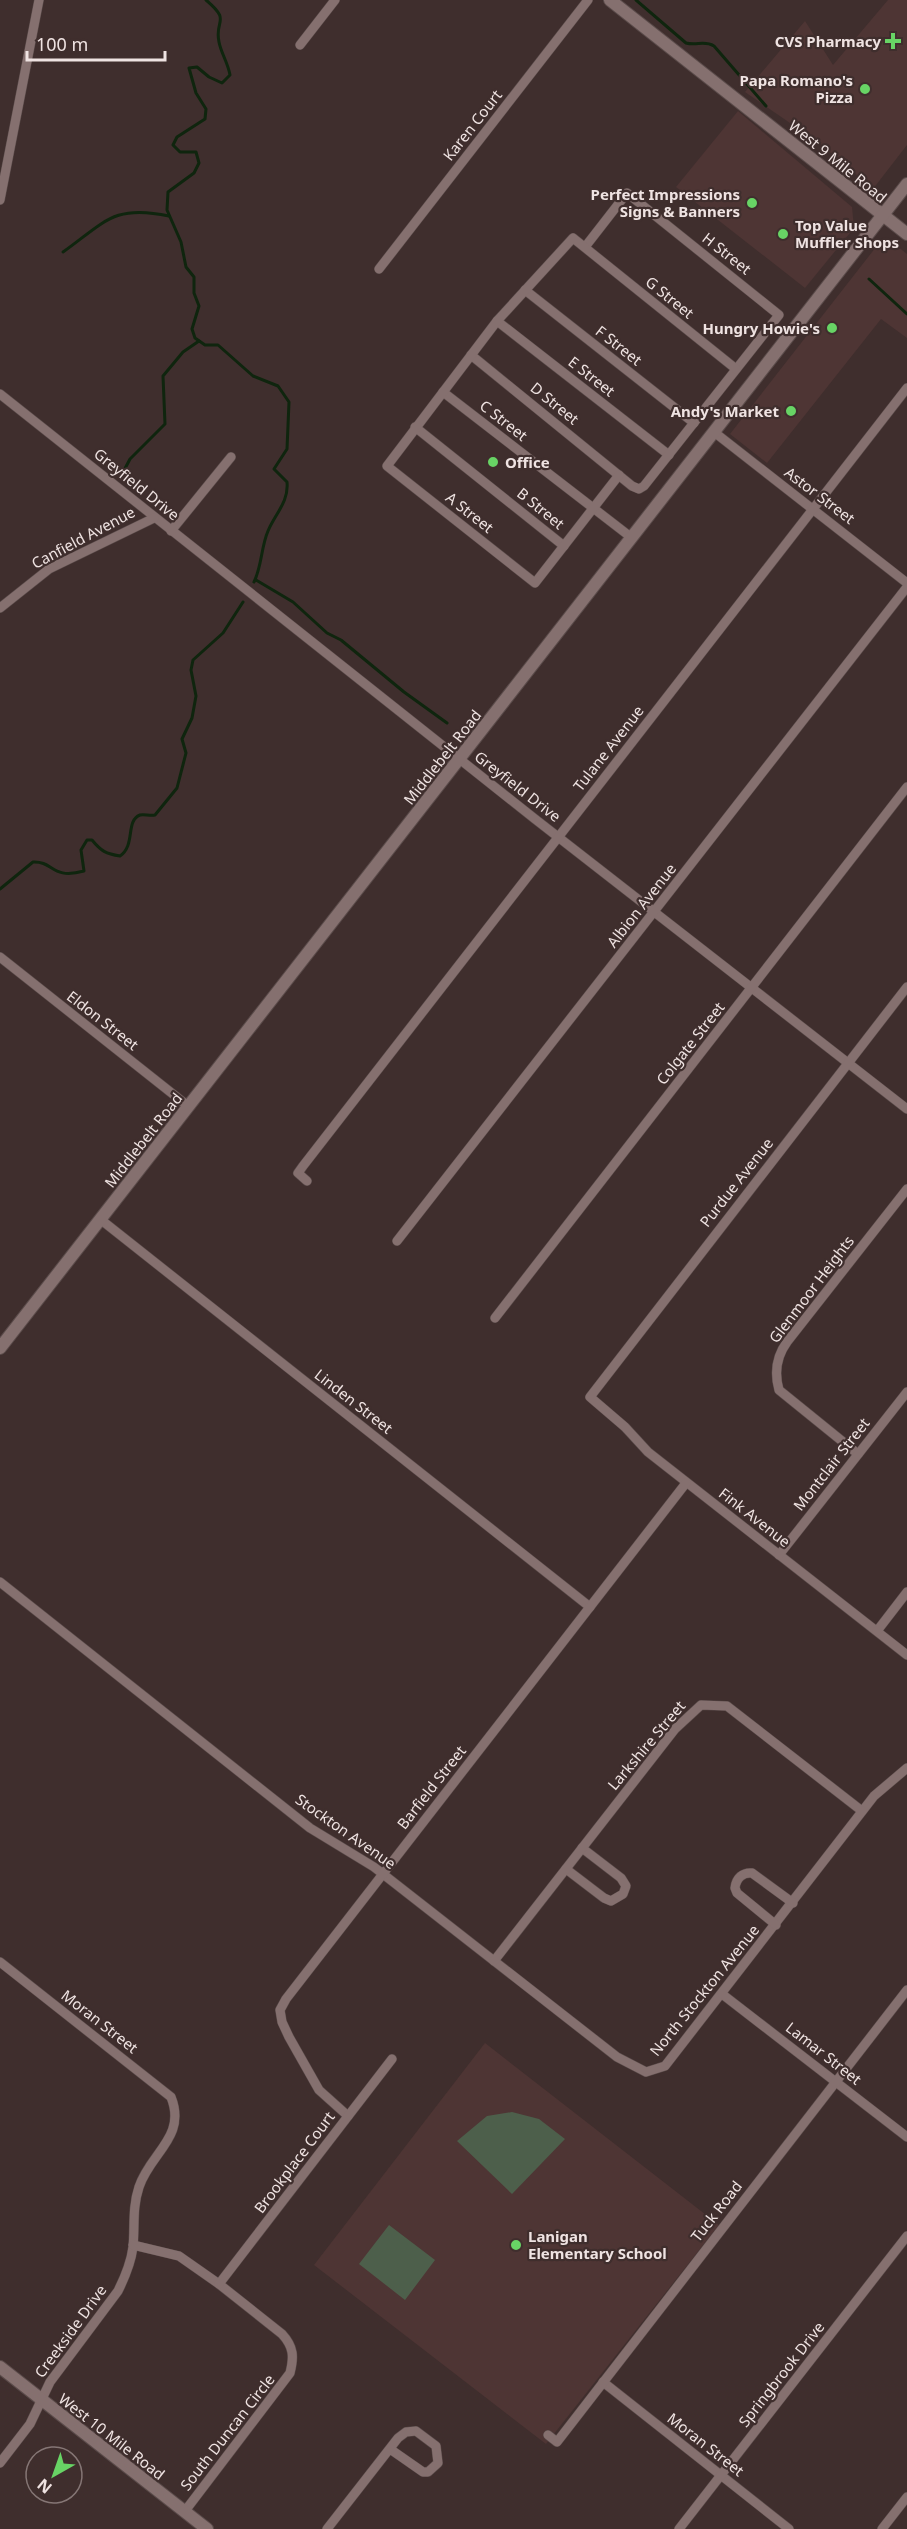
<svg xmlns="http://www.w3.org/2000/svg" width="907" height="2529" font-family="'Noto Sans',sans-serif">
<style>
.built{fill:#4e3534}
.green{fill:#4d5f4b}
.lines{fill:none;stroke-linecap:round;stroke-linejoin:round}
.stream{stroke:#0f250e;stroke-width:3}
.minor-casing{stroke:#5a4b4a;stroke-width:10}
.tertiary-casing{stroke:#5a4b4a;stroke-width:14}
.minor{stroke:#85706f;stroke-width:9}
.tertiary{stroke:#85706f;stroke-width:12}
.poi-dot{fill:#68d465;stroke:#3f2e2d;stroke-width:2}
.labels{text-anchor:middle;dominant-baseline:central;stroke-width:4.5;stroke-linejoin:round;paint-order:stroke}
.poi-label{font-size:15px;font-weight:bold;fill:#efe3e2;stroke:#3f2e2d;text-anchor:end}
.street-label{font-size:15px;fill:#efe3e2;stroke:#3f2e2d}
</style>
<rect width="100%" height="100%" fill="#3f2e2d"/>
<g class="built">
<path d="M888,0H907V145L873,189L822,145L745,92L805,21L833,65Z"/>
<path d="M738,111L852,207L854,228L805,288L676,187Z"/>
<path d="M892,242L907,254V338L881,319L767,463L730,434L876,247Z"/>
<path d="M485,2043L719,2225L546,2444L314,2265Z"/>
</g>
<g class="green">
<path d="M512,2112L539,2119L565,2139L512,2194L457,2141L487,2116Z"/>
<path d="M389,2225L435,2260L405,2300L359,2264Z"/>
</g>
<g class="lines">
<g class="stream">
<path d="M206,0C232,22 214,19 219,42C221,53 228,63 230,75L222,83L209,77L197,67L189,68L196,93L206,109L205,119L177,137L173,145L180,152H196L199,163L194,173L168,192L167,210L181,242L186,267L194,277V293L199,306L192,329L195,338L205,345H218L253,376L278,386L289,402L287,449L274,469L287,482C289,502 275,514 268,531C261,547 262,566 254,582"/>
<path d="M636,0L686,43C697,46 704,40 714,46L766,106"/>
<path d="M63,252C105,222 114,204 169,216"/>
<path d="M869,279L907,314"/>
<path d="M121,476L130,459L165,424L163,376L183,352L199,341"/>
<path d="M256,580L293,602L327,633L341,640L404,692L447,723"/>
<path d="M0,889L33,862C54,861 51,880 84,871L81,850L87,840H92C101,851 106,854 120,856C136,845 125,821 140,815C144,814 150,816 155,815L177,788L186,753L182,739L192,718L196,696L191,670L193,660L223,633L243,602"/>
</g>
<g class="minor-casing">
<g id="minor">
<path d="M300,45L335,0"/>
<path d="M0,200L39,0"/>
<path d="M379,269L588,0"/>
<path d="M525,290L694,423"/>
<path d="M497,321L669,455"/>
<path d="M471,355L632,486L639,489L644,486L779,315L627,193L585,247"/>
<path d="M443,392L632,538"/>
<path d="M0,394L535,819L907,1109"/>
<path d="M415,427L564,546"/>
<path d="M714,432L907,583"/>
<path d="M619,475L535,583L387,466L497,321L573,238L736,369"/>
<path d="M171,531L231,457"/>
<path d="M0,608L49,569L154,518"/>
<path d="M0,957L188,1106"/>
<path d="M907,987L590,1397L625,1427L648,1452L907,1655"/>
<path d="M307,1181L298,1173L303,1166L907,388"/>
<path d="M100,1219L590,1607"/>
<path d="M397,1241L907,587"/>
<path d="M495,1318L907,787"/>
<path d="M858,1454L779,1390C774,1372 776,1357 787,1342L907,1189"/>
<path d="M779,1555L907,1392"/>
<path d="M0,1582L310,1828L374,1867L617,2057L646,2072L665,2066L874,1796L907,1768"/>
<path d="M877,1631L907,1592"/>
<path d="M566,1869L604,1898L611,1901L623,1894L626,1886L621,1878L582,1848"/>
<path d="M776,1925L737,1893L735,1888C736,1878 743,1872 752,1873L793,1903"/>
<path d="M494,1961L675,1729L701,1705L727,1706L862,1811"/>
<path d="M0,1962L171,2097C187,2137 150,2153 139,2187C132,2208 135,2227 133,2247C131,2263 125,2277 118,2291L50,2382L30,2424L0,2463"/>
<path d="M722,1994L907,2137"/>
<path d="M348,2116L319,2090L289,2037L282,2022L280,2010L286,1999L686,1483"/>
<path d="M133,2245L179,2256L219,2284L282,2334C294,2347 294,2357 290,2373L185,2511"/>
<path d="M219,2284L392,2059"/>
<path d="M603,2382L789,2529"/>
<path d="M548,2435L557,2442L907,1990"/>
<path d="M327,2529L398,2438L406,2432L416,2431L436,2446L438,2463L428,2472H423L390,2449"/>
<path d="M679,2529L907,2236"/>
<path d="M882,2529L907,2497"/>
</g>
</g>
<g class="tertiary-casing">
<g id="tertiary">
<path d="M610,0L907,234"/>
<path d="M0,1348L907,184"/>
<path d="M0,2367L207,2529"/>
</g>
</g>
<use href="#minor" class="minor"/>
<use href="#tertiary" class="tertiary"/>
</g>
<g class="poi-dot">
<path d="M890 32h6v6h6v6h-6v6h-6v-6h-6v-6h6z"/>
<circle cx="865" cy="89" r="6"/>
<circle cx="752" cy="203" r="6"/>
<circle cx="783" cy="234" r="6"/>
<circle cx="832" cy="328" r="6"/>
<circle cx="791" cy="411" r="6"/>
<circle cx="493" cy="462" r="6"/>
<circle cx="516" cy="2245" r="6"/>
</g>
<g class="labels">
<g class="poi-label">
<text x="881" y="41">CVS Pharmacy</text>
<text x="853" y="80">Papa Romano's<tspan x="853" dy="17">Pizza</tspan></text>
<text x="740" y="194">Perfect Impressions<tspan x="740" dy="17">Signs &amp; Banners</tspan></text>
<text x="795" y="225" text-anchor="start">Top Value<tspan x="795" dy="17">Muffler Shops</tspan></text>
<text x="820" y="328">Hungry Howie's</text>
<text x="779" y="411">Andy's Market</text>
<text x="505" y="462" text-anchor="start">Office</text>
<text x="528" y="2236" text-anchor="start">Lanigan<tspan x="528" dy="17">Elementary School</tspan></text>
</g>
<g class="street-label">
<text transform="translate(472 125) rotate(-52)">Karen Court</text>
<text transform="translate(838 161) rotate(39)">West 9 Mile Road</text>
<text transform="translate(727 253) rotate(38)">H Street</text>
<text transform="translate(670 297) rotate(39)">G Street</text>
<text transform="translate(619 345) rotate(38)">F Street</text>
<text transform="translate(592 376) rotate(38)">E Street</text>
<text transform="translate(555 403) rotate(39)">D Street</text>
<text transform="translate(504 420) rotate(38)">C Street</text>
<text transform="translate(137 484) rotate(39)">Greyfield Drive</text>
<text transform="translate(820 495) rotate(37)">Astor Street</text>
<text transform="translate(541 508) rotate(39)">B Street</text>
<text transform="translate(470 512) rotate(38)">A Street</text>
<text transform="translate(83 537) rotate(-28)">Canfield Avenue</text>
<text transform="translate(608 748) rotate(-52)">Tulane Avenue</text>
<text transform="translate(442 757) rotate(-52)">Middlebelt Road</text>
<text transform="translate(518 786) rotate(38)">Greyfield Drive</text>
<text transform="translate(641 905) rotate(-52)">Albion Avenue</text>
<text transform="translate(103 1020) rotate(38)">Eldon Street</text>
<text transform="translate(690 1043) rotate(-52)">Colgate Street</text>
<text transform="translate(143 1140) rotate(-52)">Middlebelt Road</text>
<text transform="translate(736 1182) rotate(-52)">Purdue Avenue</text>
<text transform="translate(811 1289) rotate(-53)">Glenmoor Heights</text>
<text transform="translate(354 1401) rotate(38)">Linden Street</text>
<text transform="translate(831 1464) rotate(-52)">Montclair Street</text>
<text transform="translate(755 1517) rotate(38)">Fink Avenue</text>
<text transform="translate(646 1745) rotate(-50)">Larkshire Street</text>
<text transform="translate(431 1787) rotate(-52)">Barfield Street</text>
<text transform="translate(346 1831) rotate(35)">Stockton Avenue</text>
<text transform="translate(704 1990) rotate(-51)">North Stockton Avenue</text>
<text transform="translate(100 2021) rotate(38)">Moran Street</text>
<text transform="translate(824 2053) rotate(38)">Lamar Street</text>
<text transform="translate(294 2162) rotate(-53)">Brookplace Court</text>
<text transform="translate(716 2211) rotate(-52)">Tuck Road</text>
<text transform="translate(70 2331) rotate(-54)">Creekside Drive</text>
<text transform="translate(781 2374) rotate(-52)">Springbrook Drive</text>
<text transform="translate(227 2432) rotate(-52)">South Duncan Circle</text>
<text transform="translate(112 2436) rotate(38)">West 10 Mile Road</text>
<text transform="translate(706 2444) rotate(38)">Moran Street</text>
</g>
</g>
<g transform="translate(54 2475) rotate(220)"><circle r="28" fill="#3f2e2d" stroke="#857675" stroke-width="1.5"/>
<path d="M0-4.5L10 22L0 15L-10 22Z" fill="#68d465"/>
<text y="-9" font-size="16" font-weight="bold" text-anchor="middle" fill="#efe3e2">N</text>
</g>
<path d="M27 51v9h138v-9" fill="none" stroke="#efe3e2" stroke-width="3"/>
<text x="36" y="51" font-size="18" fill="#efe3e2" stroke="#3f2e2d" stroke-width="4.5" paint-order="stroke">100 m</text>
</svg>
